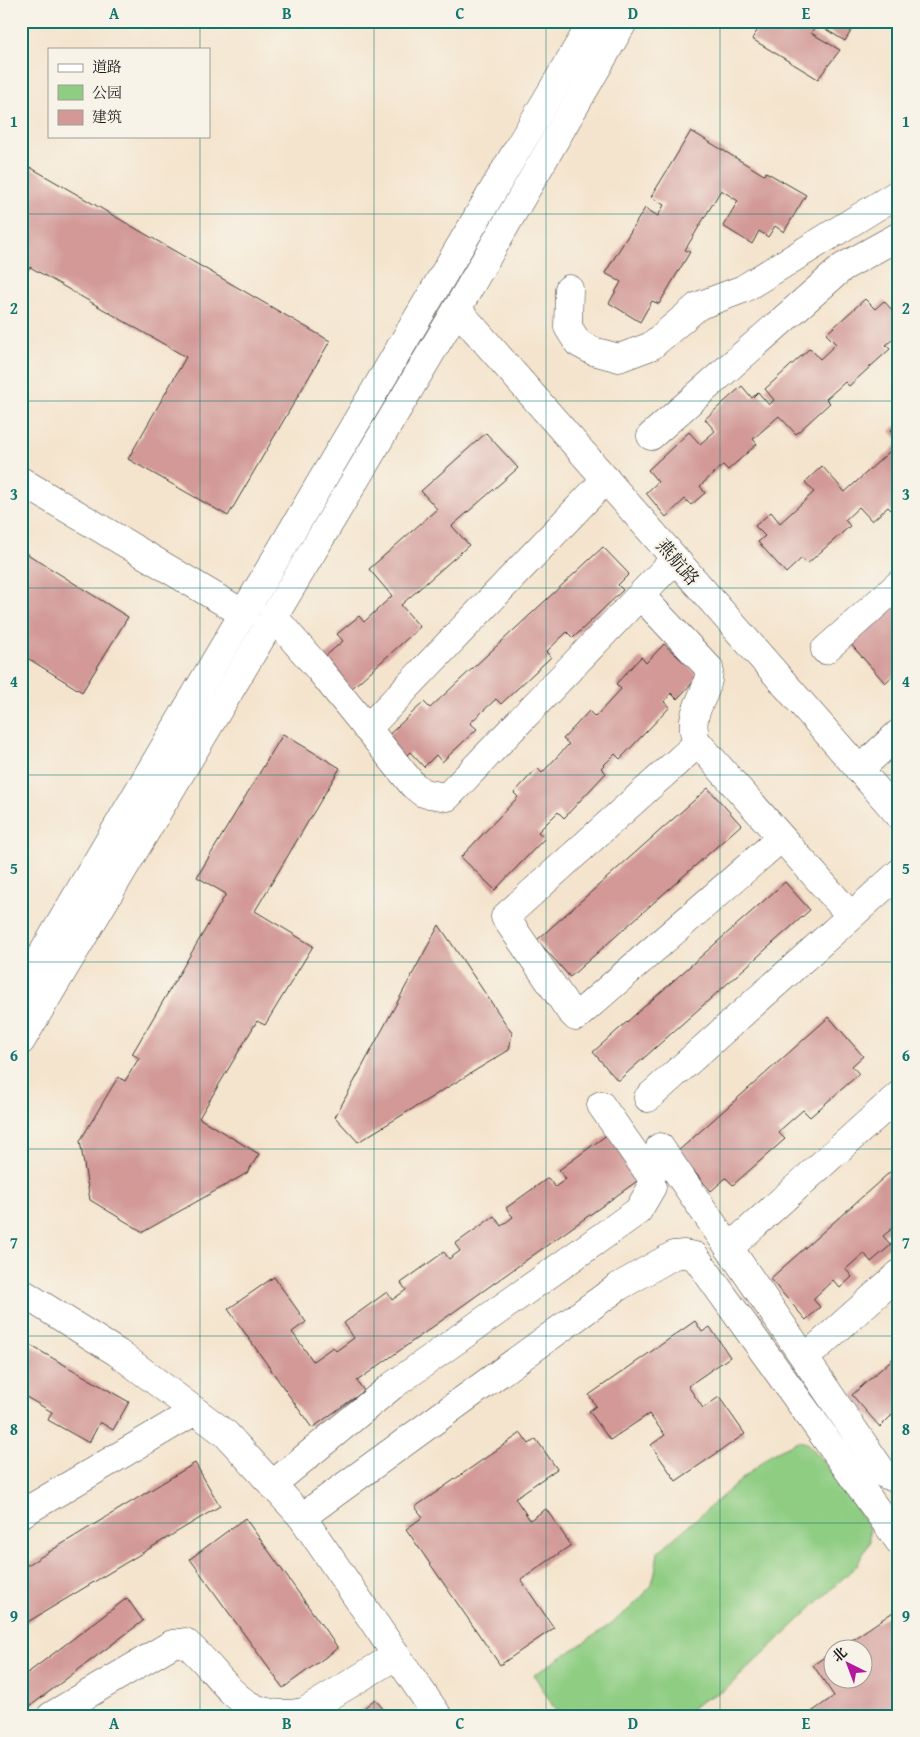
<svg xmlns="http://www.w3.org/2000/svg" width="920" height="1737" font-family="'Gentium Book Plus','Noto Serif SC',serif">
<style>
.green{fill:#8fcd83;stroke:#567450}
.building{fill:#d29997}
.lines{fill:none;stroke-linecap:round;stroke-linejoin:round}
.minor-casing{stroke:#3c3a37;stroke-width:29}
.minor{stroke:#fff;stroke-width:28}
.grid{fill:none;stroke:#0f766e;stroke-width:1;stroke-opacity:0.55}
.labels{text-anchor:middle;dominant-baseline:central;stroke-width:4.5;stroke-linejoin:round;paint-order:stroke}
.street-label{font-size:18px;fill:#1c1c1c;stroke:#f7f3e8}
.neatline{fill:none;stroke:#0f766e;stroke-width:2}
.grid-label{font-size:16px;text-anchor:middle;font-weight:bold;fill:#0f766e}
</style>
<rect width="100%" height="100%" fill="#f7f3e8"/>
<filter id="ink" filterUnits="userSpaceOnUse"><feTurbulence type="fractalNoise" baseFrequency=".02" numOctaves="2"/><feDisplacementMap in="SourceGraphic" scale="10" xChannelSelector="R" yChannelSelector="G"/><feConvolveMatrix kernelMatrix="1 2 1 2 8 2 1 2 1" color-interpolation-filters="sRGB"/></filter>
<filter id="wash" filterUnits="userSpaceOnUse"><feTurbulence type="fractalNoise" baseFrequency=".0096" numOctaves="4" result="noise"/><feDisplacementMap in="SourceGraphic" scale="20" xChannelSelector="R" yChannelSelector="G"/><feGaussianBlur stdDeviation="1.12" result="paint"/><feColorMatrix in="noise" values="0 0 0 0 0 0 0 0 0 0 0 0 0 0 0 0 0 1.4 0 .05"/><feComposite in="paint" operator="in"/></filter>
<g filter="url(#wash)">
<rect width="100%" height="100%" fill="#f4e4cd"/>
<path class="green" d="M798,1441L807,1443L828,1467L869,1528L870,1542L857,1565L725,1690L701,1701L682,1716H559L534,1675C564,1654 632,1616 650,1586C656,1576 656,1564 658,1552L771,1454Z"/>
<g id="blocks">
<g class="building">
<path d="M763,21H857L845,41L817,24L811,33L840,50L818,79L752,39Z"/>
<path d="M691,131L764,175L766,172L806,195L784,232L775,226L768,237L759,231L752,244L723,226L738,201L721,190L685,250L690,252L659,304L652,301L640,322L609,303L621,282L605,273L645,208L658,216L664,205L651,197Z"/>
<path d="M21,162L330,341L228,516L128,459L186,357L30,267L21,282Z"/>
<path d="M865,299L875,309L884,301L899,318V334L886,345L890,349L849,386L845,382L826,399L830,403L796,434L779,416L753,439L757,444L728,470L723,465L700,486L705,493L691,505L685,499L666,517L646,493L658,482L648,470L689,432L700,444L715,431L705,419L742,386L752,398L758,392L769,405L774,400L765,389L810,348L820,359L836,344L826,334Z"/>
<path d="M899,423V441L890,431Z"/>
<path d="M486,433L518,468L452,526L469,545L401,605L420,627L351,689L323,658L343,641L337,634L359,616L364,622L392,596L369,569L437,509L421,491Z"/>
<path d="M899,443V508L894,513L888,507L872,521L859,507L845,520L850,526L807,564L802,558L786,573L758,542L765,536L755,526L771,512L780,523L814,492L805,482L822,466L845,492Z"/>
<path d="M603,547L629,574L618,585L623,590L573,638L567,632L546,652L551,657L501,704L496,699L470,723L477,729L442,762L436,755L424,767L410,752L403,759L384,739L424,702L430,708Z"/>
<path d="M21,550L128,617L82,692L21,654Z"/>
<path d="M893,601L899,607V670L885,683L848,641Z"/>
<path d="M664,644L699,676L677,699L671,693L664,702L670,707L620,759L615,754L601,768L606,773L564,818L558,812L538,832L545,838L495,890L461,857L518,797L514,793L537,768L542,773L569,744L563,739L589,711L595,717L621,689L616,684L641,657L646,663Z"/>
<path d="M283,734L340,768L255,911L313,946L265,1025L257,1021L199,1118L259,1154L247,1173L143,1232L90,1200L80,1141L118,1077L125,1081L139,1058L132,1054L226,894L197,877Z"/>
<path d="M708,788L741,825L570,977L537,940Z"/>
<path d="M785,882L810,910L618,1081L593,1052Z"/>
<path d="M439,925L512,1033L509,1050L358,1142L335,1117Z"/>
<path d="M829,1017L863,1056L852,1066L859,1074L810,1117L803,1110L778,1132L785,1139L733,1185L726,1178L711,1191L677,1152Z"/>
<path d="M608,1134L640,1179L357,1381L364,1391L312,1428L228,1309L274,1277L306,1322L292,1332L313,1361L333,1347L336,1351L354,1338L344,1323L387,1292L392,1300L406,1290L401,1283L444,1252L449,1259L460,1251L455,1244L494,1216L501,1226L513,1217L506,1208L548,1178L555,1187L566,1179L559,1170Z"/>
<path d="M899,1164V1223L883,1236L891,1245L871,1262L864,1253L846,1269L852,1277L840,1288L833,1280L813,1299L820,1307L806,1320L770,1279Z"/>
<path d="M695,1321L702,1332L710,1327L730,1357L688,1386L703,1408L719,1397L745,1434L676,1481L651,1445L665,1435L649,1414L610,1440L589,1411L596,1406L589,1395Z"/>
<path d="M21,1340L129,1402L113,1430L100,1422L89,1443L48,1420L52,1412L21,1394Z"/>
<path d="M899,1353V1423L892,1415L880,1427L852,1395Z"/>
<path d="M521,1433L529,1444L536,1439L557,1469L515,1498L530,1520L546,1509L571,1545L521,1580L554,1628L500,1665L406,1529L423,1517L415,1507Z"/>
<path d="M195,1463L220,1506L21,1626V1569Z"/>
<path d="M245,1518L338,1648L283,1688L190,1559Z"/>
<path d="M127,1598L143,1621L21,1713V1678Z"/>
<path d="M899,1608V1716H806L834,1696L813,1665L832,1652V1680H862V1650H837Z"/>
<path d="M375,1699L389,1716H354Z"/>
</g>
</g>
</g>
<g filter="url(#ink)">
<use href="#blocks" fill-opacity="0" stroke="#3c3a37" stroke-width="1"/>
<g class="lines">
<g class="minor-casing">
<g id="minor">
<path d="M569,289L568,327L578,343L593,351L619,358L651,346L698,306L743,289L899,193"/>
<path d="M457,309L899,815"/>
<path d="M651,436L843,267L899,236"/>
<path d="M21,481L244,614"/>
<path d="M641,596L709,668C710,698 686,708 696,741L851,916"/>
<path d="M273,616L318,668L413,785L423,793L447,797L675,559"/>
<path d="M825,650L899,584"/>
<path d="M367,729L606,479"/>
<path d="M698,743L505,917L570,1011L576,1017L781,838"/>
<path d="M859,770L899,733"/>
<path d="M21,990L593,21"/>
<path d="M21,1041L457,309L624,21"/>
<path d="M648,1098L899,873"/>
<path d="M660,1147L884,1474L895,1478L899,1475"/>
<path d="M729,1248L899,1095"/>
<path d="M21,1292L118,1353L226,1434L302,1517L438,1716"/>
<path d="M805,1358L899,1274"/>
<path d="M273,1484L392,1386L638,1211L652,1187L650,1175L601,1105"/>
<path d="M21,1514L195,1411"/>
<path d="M302,1517L618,1287L674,1255L684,1254L695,1256L899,1541"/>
<path d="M51,1716L172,1644L185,1642C227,1678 238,1724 304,1712L397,1655"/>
</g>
</g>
<use href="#minor" class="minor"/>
</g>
</g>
<path class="grid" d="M200,21V49M374,21V1716M546,21V1716M720,21V1716M200,136V1716M21,214H899M21,401H899M21,588H899M21,775H899M21,962H899M21,1149H899M21,1336H899M21,1523H899"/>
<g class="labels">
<g class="street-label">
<text transform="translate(678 562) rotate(49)">燕航路</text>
</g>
</g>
<rect width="920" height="1737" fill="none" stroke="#f7f3e8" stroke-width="55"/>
<rect x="48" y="48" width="162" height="90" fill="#f7f3e8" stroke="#9f9d96"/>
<rect x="58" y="64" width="25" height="8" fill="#ffffff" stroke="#9f9d96"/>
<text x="92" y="72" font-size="15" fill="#1c1c1c">道路</text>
<rect x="58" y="85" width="25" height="15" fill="#8fcd83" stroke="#9f9d96"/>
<text x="92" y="98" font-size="15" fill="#1c1c1c">公园</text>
<rect x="58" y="110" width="25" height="15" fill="#d29997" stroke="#9f9d96"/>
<text x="92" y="122" font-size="15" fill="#1c1c1c">建筑</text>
<g transform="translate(848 1664) rotate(318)"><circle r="24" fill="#f7f3e8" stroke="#9f9d96"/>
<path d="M0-4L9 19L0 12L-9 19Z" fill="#b5179e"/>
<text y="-8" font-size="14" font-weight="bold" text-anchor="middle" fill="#1c1c1c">北</text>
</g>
<rect x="28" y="28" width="864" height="1682" class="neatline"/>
<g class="grid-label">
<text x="114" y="19">A</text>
<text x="287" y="19">B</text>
<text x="460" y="19">C</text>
<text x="633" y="19">D</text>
<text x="806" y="19">E</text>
<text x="14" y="127">1</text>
<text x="906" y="127">1</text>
<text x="14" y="314">2</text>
<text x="906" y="314">2</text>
<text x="14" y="500">3</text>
<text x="906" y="500">3</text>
<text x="14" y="687">4</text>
<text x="906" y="687">4</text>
<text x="14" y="874">5</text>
<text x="906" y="874">5</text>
<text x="14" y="1061">6</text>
<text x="906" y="1061">6</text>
<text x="14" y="1248">7</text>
<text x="906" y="1248">7</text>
<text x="14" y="1435">8</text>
<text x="906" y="1435">8</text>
<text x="14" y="1622">9</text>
<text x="906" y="1622">9</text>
<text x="114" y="1729">A</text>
<text x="287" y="1729">B</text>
<text x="460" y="1729">C</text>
<text x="633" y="1729">D</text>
<text x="806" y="1729">E</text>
</g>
</svg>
